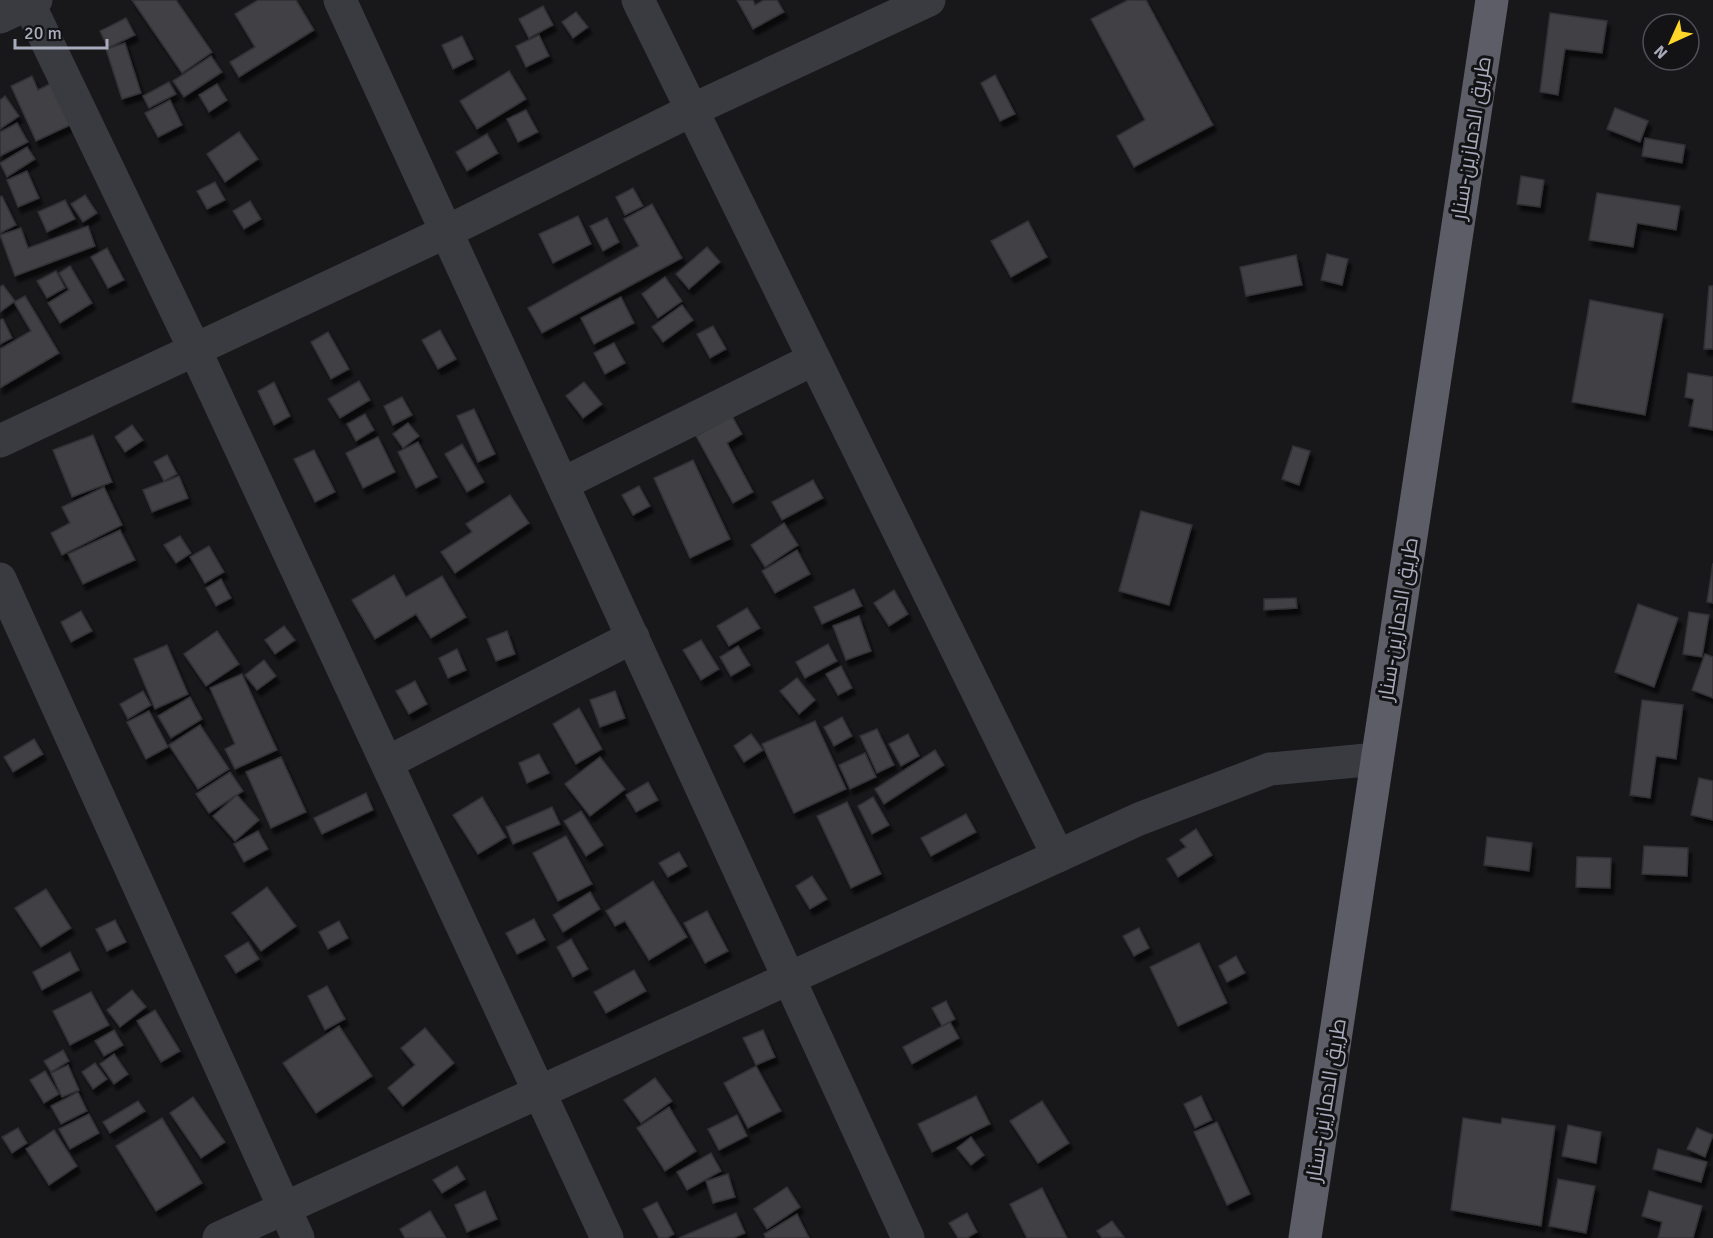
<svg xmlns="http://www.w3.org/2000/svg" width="1713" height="1238" font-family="Signika,Cairo,sans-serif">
	<defs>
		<filter id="shadow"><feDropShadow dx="3.5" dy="6" stdDeviation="1.5" flood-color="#0009"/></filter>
	</defs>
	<rect width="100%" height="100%" fill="#18171a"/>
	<g fill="#3f3f45" stroke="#323136" stroke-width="1.5" filter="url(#shadow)">
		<path d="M132 0H176L212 52 182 73Z"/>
		<path d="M258 0H296L314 30 239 77 230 62 255 47 235 14Z"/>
		<path d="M737 0H753L755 5 764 0H777L784 12 753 29Z"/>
		<path d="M1128 0H1146L1213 125 1134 167 1117 136 1145 120 1091 19Z"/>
		<path d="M543 6 553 25 529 38 519 19Z"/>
		<path d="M576 12 588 27 573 38 562 22Z"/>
		<path d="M1550 13 1607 21 1602 53 1565 49 1558 95 1540 92Z"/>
		<path d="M126 18 135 35 108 48 100 31Z"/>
		<path d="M539 35 549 56 526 67 516 46Z"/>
		<path d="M462 36 473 59 453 69 442 45Z"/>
		<path d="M125 43 141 93 122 99 106 49Z"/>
		<path d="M211 56 222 72 184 97 173 81Z"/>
		<path d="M509 71 526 99 477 129 460 101Z"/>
		<path d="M995 75 1015 114 1000 121 981 83Z"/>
		<path d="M32 76 38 90 58 80 77 122 36 141 11 86Z"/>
		<path d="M169 82 176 94 149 108 143 96Z"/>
		<path d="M217 84 227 100 209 112 199 95Z"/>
		<path d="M5 96 19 116 0 129V100Z"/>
		<path d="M170 100 182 125 158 137 145 113Z"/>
		<path d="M1615 108 1648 121 1640 142 1607 129Z"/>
		<path d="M526 110 538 132 518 142 507 119Z"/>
		<path d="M17 123 28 142 0 156V132Z"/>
		<path d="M239 132 258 159 225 182 207 154Z"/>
		<path d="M487 134 498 153 467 171 456 152Z"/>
		<path d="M1645 138 1685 145 1682 163 1642 156Z"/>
		<path d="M27 147 35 159 7 177 0 163Z"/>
		<path d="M27 171 39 198 18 207 7 180Z"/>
		<path d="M1521 176 1544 180 1540 207 1517 204Z"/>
		<path d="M215 182 225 200 207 209 197 191Z"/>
		<path d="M633 188 643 206 625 215 616 197Z"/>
		<path d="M1597 193 1680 206 1676 230 1637 223 1633 247 1589 240Z"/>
		<path d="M85 195 97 213 83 222 71 204Z"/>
		<path d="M2 196 16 225 0 233V197Z"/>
		<path d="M65 200 75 219 47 232 38 212Z"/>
		<path d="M250 201 261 219 244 229 233 211Z"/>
		<path d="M652 204 682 258 542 333 528 308 639 246 624 219Z"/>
		<path d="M578 216 591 244 553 263 539 234Z"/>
		<path d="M607 218 619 242 603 251 590 226Z"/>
		<path d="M1028 221 1047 257 1011 277 991 241Z"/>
		<path d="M88 226 95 246 15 276 0 235 21 228 28 248Z"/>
		<path d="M707 247 720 262 689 289 676 274Z"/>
		<path d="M107 248 124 280 108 288 91 257Z"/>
		<path d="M1327 254 1348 259 1342 285 1321 280Z"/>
		<path d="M1296 255 1302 285 1246 296 1240 267Z"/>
		<path d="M70 266 92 303 60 323 48 303 69 290 59 273Z"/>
		<path d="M56 271 65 288 47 298 37 281Z"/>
		<path d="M665 277 682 301 658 318 642 294Z"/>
		<path d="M3 285 15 301 0 312V287Z"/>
		<path d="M1709 286H1713V349H1704Z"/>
		<path d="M25 296 59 353 0 388V349L31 331 14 302Z"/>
		<path d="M621 297 634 323 594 344 581 318Z"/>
		<path d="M1590 300 1663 314 1645 415 1572 402Z"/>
		<path d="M682 305 693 320 663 342 652 327Z"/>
		<path d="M3 319 12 338 0 344V320Z"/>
		<path d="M713 326 726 349 710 358 697 334Z"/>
		<path d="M440 330 456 359 438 369 422 340Z"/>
		<path d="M328 332 349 369 331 379 311 342Z"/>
		<path d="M614 343 625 363 605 374 594 353Z"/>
		<path d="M1688 373 1713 377V430L1689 426 1694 399 1685 397Z"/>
		<path d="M359 381 370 400 340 418 328 399Z"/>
		<path d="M274 382 290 416 274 425 258 391Z"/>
		<path d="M584 382 602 404 583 418 566 396Z"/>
		<path d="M402 397 412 415 393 425 384 406Z"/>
		<path d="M474 409 495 454 478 462 457 416Z"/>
		<path d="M365 414 374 430 356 441 347 424Z"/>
		<path d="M732 416 742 434 727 443 753 492 733 503 696 436Z"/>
		<path d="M408 423 419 436 403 448 393 434Z"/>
		<path d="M132 425 143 440 125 452 115 437Z"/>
		<path d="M93 435 112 482 72 497 53 450Z"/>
		<path d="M378 437 395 472 363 488 346 453Z"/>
		<path d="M418 442 437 477 416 488 398 452Z"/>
		<path d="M462 444 484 482 467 492 445 454Z"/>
		<path d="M1293 446 1310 451 1299 485 1282 479Z"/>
		<path d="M314 450 335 492 315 502 294 459Z"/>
		<path d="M167 455 177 474 164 481 154 462Z"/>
		<path d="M693 460 730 539 690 558 654 478Z"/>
		<path d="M179 476 188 498 152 512 143 490Z"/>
		<path d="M813 480 823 498 782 520 772 502Z"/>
		<path d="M639 486 650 506 633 515 622 495Z"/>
		<path d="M104 487 122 525 62 555 51 533 70 523 62 507Z"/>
		<path d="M510 495 529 523 455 573 441 552 472 532 466 524Z"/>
		<path d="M1141 511 1192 525 1169 605 1119 591Z"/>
		<path d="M784 523 798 545 765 567 751 545Z"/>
		<path d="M120 530 135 560 83 584 68 554Z"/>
		<path d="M180 536 191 553 176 563 164 545Z"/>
		<path d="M209 546 224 572 205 583 190 557Z"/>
		<path d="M797 550 810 574 775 593 762 571Z"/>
		<path d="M1713 563V603L1707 602Z"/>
		<path d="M394 575 406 597 442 576 466 617 431 638 416 614 375 639 352 600Z"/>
		<path d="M221 579 231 598 216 606 206 588Z"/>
		<path d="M854 589 862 606 822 624 814 607Z"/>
		<path d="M894 590 908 614 889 626 874 603Z"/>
		<path d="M1296 598 1297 608 1264 610V599Z"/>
		<path d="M1638 604 1678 618 1654 687 1615 672Z"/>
		<path d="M747 608 760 628 729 646 717 626Z"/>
		<path d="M81 611 92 631 71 642 61 622Z"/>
		<path d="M1689 612 1709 615 1702 657 1683 654Z"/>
		<path d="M859 616 871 651 846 660 833 626Z"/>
		<path d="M284 626 295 640 275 654 265 640Z"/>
		<path d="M217 631 239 664 206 686 184 654Z"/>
		<path d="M507 631 515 654 496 661 487 639Z"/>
		<path d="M701 640 719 669 701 680 683 650Z"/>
		<path d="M828 644 837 661 805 678 796 662Z"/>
		<path d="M167 645 188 694 155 709 134 659Z"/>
		<path d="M738 646 750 665 731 676 720 657Z"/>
		<path d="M457 649 466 670 448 678 439 658Z"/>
		<path d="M1705 654 1713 657V698L1692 690Z"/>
		<path d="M264 660 276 676 257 690 245 675Z"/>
		<path d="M841 666 852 688 838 695 826 674Z"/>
		<path d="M242 674 277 750 235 769 225 749 235 744 210 688Z"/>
		<path d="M797 678 815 700 799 714 780 691Z"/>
		<path d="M415 681 427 704 409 714 396 691Z"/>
		<path d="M143 691 151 705 128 719 120 704Z"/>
		<path d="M615 691 625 718 600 727 590 700Z"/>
		<path d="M190 697 202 719 171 738 158 716Z"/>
		<path d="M1642 700 1683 705 1676 759 1656 756 1650 798 1630 795Z"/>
		<path d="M579 708 602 749 576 764 553 724Z"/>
		<path d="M149 711 168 747 146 759 127 722Z"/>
		<path d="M842 717 852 736 834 746 824 727Z"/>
		<path d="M815 721 846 789 794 813 762 744Z"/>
		<path d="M200 725 229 769 198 789 169 745Z"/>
		<path d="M877 729 894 765 877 773 860 736Z"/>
		<path d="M751 734 763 750 744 762 734 746Z"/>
		<path d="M908 734 919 756 901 766 889 744Z"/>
		<path d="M34 739 43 754 13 772 4 757Z"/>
		<path d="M935 750 944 765 884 804 875 789Z"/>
		<path d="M865 753 876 777 850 789 839 765Z"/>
		<path d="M539 754 549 773 527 783 519 763Z"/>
		<path d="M281 757 306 812 271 828 246 772Z"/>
		<path d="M600 757 625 789 590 816 565 784Z"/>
		<path d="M230 772 243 791 209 813 196 794Z"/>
		<path d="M1699 778 1713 781V820L1691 815Z"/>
		<path d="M648 782 658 800 636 812 626 795Z"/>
		<path d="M366 793 373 810 322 834 314 818Z"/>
		<path d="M237 795 259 820 235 841 213 816Z"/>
		<path d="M482 797 506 837 478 854 453 815Z"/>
		<path d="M873 797 889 825 872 834 858 806Z"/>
		<path d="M847 802 881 874 851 888 817 816Z"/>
		<path d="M552 807 560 824 513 844 506 827Z"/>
		<path d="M581 811 603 845 586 856 564 821Z"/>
		<path d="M966 814 976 832 931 856 921 838Z"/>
		<path d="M1196 829 1212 855 1178 877 1167 859 1186 847 1180 840Z"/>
		<path d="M258 831 268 849 244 862 234 844Z"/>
		<path d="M566 836 592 884 558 901 533 853Z"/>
		<path d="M1487 837 1532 843 1529 871 1484 865Z"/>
		<path d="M1644 846 1688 848 1687 876 1642 874Z"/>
		<path d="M679 852 687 866 668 877 659 863Z"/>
		<path d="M1577 857 1611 858 1610 888 1576 887Z"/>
		<path d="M812 876 827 899 810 909 796 886Z"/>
		<path d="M653 881 687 937 649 960 625 921 615 926 606 911Z"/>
		<path d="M267 887 296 926 261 951 232 913Z"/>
		<path d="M46 889 71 928 41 947 15 908Z"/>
		<path d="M590 892 600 909 563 932 553 915Z"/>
		<path d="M707 911 728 951 705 963 684 923Z"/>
		<path d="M534 919 545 940 517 954 506 933Z"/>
		<path d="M115 920 126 942 107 951 96 929Z"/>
		<path d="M339 921 348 938 328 949 319 932Z"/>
		<path d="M1139 928 1149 948 1134 956 1123 936Z"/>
		<path d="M571 939 588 969 573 977 557 947Z"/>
		<path d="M248 942 259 959 236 973 225 956Z"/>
		<path d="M1199 943 1227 1003 1178 1026 1150 967Z"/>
		<path d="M70 952 79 970 42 990 33 972Z"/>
		<path d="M1236 956 1245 973 1227 982 1219 966Z"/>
		<path d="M634 970 646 991 606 1013 594 992Z"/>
		<path d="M327 986 345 1019 325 1030 308 996Z"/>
		<path d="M132 990 146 1007 120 1027 107 1010Z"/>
		<path d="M91 992 109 1025 70 1045 53 1011Z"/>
		<path d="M946 1001 955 1019 942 1026 932 1008Z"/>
		<path d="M155 1010 180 1051 161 1062 137 1021Z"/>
		<path d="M950 1022 959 1038 912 1064 903 1047Z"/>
		<path d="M339 1026 372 1076 316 1113 283 1063Z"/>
		<path d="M425 1028 454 1063 403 1106 388 1088 415 1065 401 1048Z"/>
		<path d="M114 1030 123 1045 104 1056 95 1041Z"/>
		<path d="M763 1030 775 1057 756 1065 743 1038Z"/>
		<path d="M63 1050 69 1061 51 1072 44 1061Z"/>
		<path d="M114 1054 128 1074 114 1084 100 1064Z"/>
		<path d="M95 1063 107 1079 93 1089 82 1072Z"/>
		<path d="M68 1065 79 1090 62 1097 51 1073Z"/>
		<path d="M756 1066 781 1111 748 1128 724 1083Z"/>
		<path d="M45 1071 59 1094 44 1103 30 1080Z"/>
		<path d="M655 1078 672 1101 641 1123 624 1100Z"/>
		<path d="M78 1092 87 1111 61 1124 51 1106Z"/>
		<path d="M976 1096 990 1124 932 1152 918 1124Z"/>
		<path d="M1201 1096 1212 1120 1195 1128 1184 1104Z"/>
		<path d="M193 1097 225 1142 201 1158 170 1113Z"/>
		<path d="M138 1101 145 1111 110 1133 103 1122Z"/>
		<path d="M1042 1101 1069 1143 1038 1163 1010 1121Z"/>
		<path d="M669 1107 696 1151 665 1171 637 1128Z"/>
		<path d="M89 1114 99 1133 70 1149 59 1129Z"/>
		<path d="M737 1115 747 1136 719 1150 708 1129Z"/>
		<path d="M162 1118 202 1183 156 1211 116 1146Z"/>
		<path d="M1463 1118 1501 1124 1502 1118 1555 1126 1541 1226 1451 1210Z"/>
		<path d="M1217 1122 1250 1194 1227 1205 1194 1132Z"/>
		<path d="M1568 1125 1601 1132 1596 1163 1562 1156Z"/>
		<path d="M18 1128 27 1143 12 1153 2 1137Z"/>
		<path d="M1697 1128 1713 1135 1705 1157 1687 1149Z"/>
		<path d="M54 1130 77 1166 49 1185 26 1149Z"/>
		<path d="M971 1137 984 1155 971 1165 957 1148Z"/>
		<path d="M1658 1149 1707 1162 1701 1182 1653 1169Z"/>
		<path d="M711 1153 721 1171 687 1190 677 1172Z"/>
		<path d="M457 1166 465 1179 442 1193 433 1180Z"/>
		<path d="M728 1174 735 1197 713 1203 706 1181Z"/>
		<path d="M1558 1179 1595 1186 1586 1233 1549 1226Z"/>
		<path d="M787 1187 800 1207 767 1229 754 1209Z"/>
		<path d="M1042 1188 1067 1238H1027L1010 1204Z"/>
		<path d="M485 1191 497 1219 467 1232 455 1205Z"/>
		<path d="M1649 1191 1702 1206 1693 1238H1658L1662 1222 1642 1216Z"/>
		<path d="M657 1202 674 1234 667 1238H659L643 1209Z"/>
		<path d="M430 1211 446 1238H405L400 1229Z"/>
		<path d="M736 1213 745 1233 733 1238H679Z"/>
		<path d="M967 1213 977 1232 967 1238H958L949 1223Z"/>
		<path d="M797 1214 809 1238H766L764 1234Z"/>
		<path d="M1112 1221 1124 1237 1102 1238 1097 1231Z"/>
	</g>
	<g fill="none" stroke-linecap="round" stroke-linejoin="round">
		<g stroke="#3a3a41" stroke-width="33">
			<path d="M27 0 194 348 607 1238"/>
			<path d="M340 0 908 1238"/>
			<path d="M638 0 1058 856"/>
			<path d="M0 17 36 0"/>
			<path d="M0 441 446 232 692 110 929 0"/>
			<path d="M562 484 814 359"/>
			<path d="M0 579 298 1238"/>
			<path d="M388 762 633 637"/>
			<path d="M219 1238 1139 819 1270 769 1377 759"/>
		</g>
		<path stroke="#5c5d67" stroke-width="33" d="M1305 1238 1492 0"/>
	</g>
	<g text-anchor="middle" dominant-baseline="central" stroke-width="6" stroke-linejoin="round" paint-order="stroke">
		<g font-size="21" fill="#a8abbb" stroke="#131215">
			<text transform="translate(1471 138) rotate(-81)">طريق الدمازين-سنار</text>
			<text transform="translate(1398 619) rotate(-81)">طريق الدمازين-سنار</text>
			<text transform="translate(1326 1100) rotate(-81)">طريق الدمازين-سنار</text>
		</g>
	</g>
	<g transform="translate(1671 42) rotate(225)"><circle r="28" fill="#131215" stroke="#4f4f57" stroke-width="1.5"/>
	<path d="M0-4.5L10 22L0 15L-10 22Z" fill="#ffd62a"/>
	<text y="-9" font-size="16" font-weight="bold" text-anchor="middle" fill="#a8abbb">N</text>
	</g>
	<path d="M15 39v9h92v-9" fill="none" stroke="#a8abbb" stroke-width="3"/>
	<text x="24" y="39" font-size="18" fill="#a8abbb" stroke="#131215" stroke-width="4.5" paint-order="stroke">20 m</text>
</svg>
